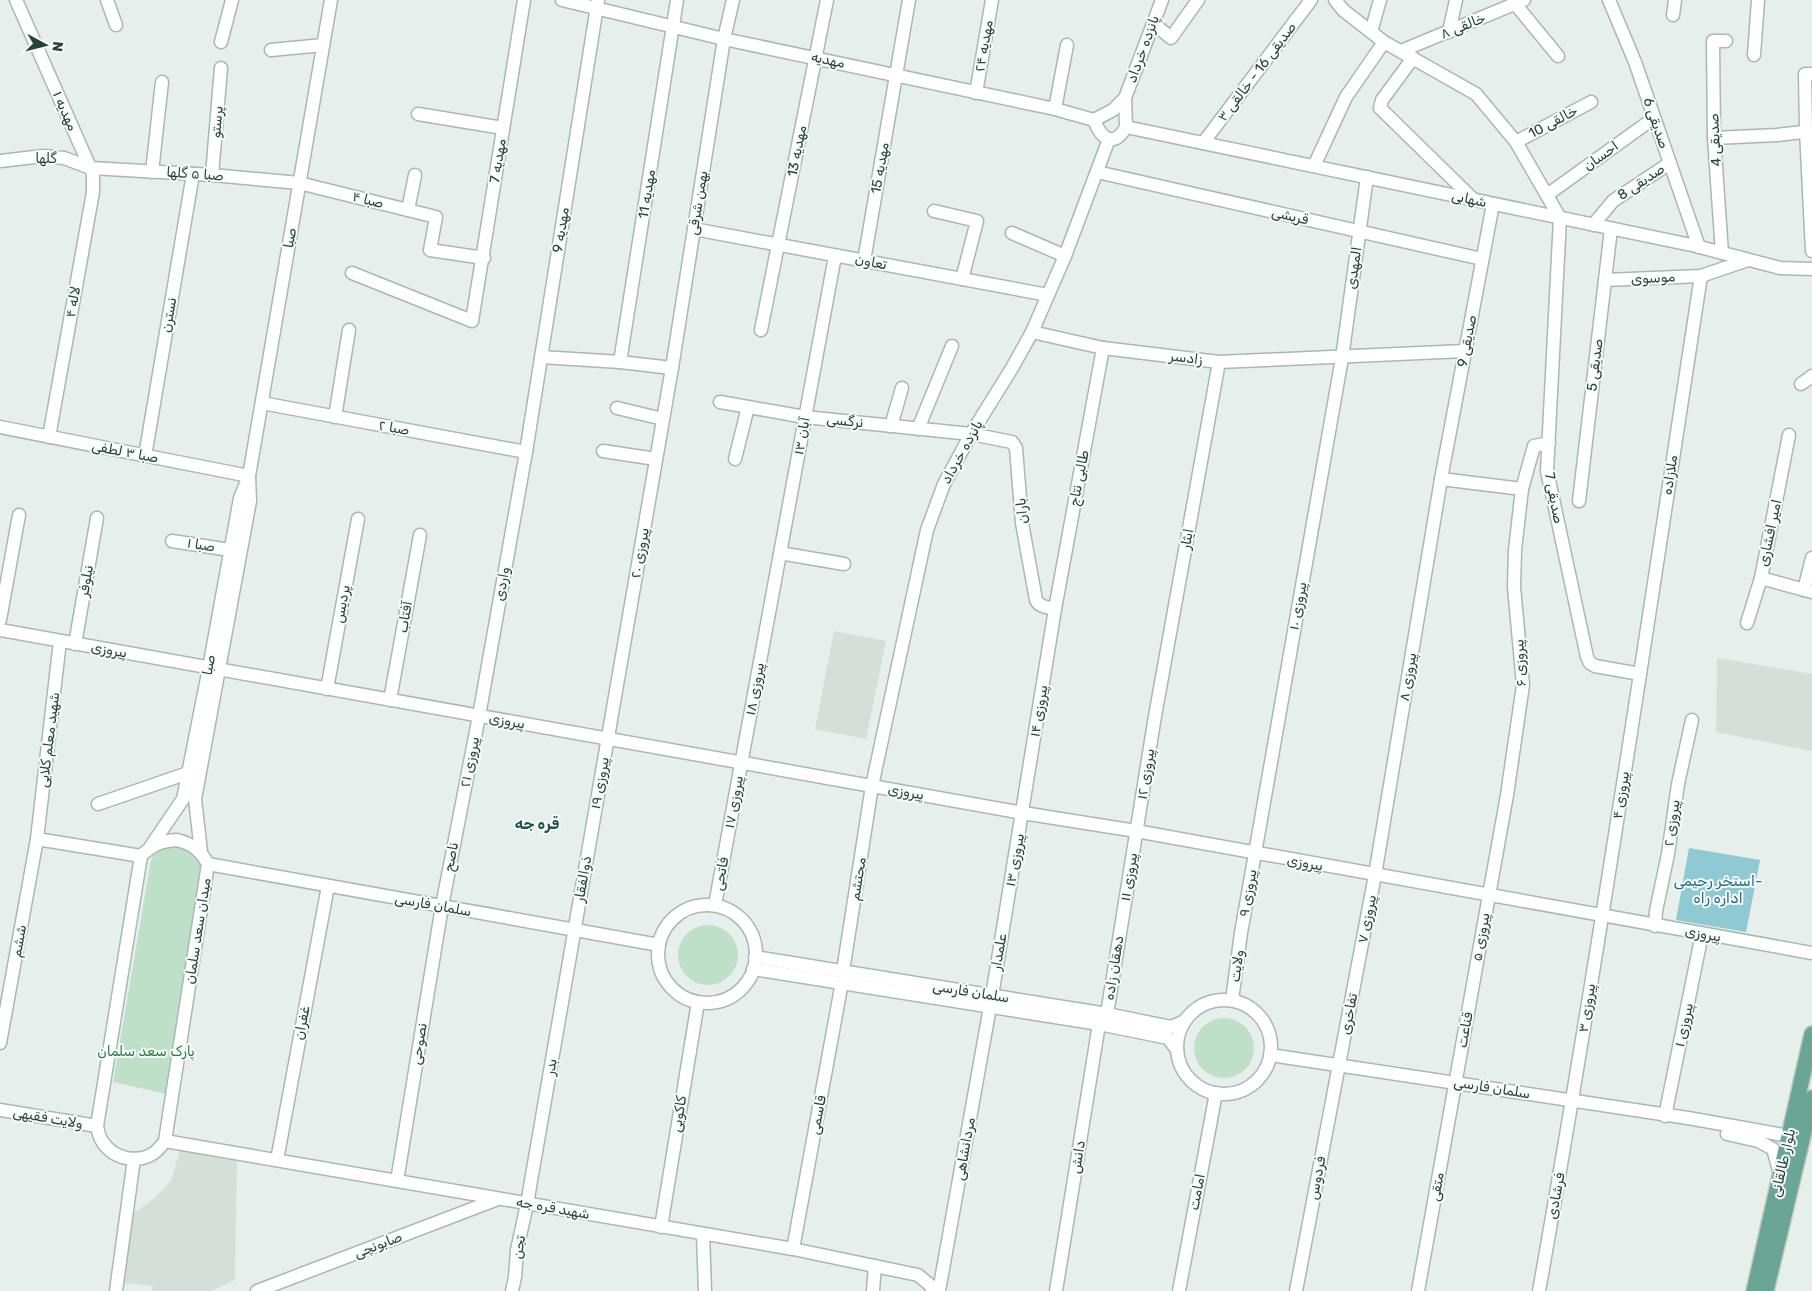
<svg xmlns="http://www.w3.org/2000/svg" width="1812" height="1291" font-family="Rubik,Cairo,sans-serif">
	<rect width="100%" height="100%" fill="#e6efeb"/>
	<g fill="#d4dfda">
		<path d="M834 631 886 641 866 739 815 729Z"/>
		<path d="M1717 658 1812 674V751L1716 732Z"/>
		<path d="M180 1151 237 1161 235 1280 211 1291H152L153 1286 123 1283 132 1214 155 1198 171 1181Z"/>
	</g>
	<g fill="#bfe0c8">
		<path d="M164 845C184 845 192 849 202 866L167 1094 113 1082 151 860 155 852Z"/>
		<circle cx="708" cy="955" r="30"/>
		<circle cx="1224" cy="1048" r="30"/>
	</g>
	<path fill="#8ec9d4" d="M1689 848 1760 860 1746 932 1676 920Z"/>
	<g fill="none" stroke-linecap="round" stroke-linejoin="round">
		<defs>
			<g id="minor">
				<path d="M16 0 93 174V192L49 437"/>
				<path d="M107 0 116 25"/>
				<path d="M562 0 724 39 1055 109 1094 120"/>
				<path d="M1335 0 1343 10 1384 42 1476 94 1516 142 1560 218 1547 471 1587 657 1590 663 1595 666 1640 674"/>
				<path d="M1609 0 1635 62 1699 247"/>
				<path d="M1516 5 1558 56"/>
				<path d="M1673 15 1675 0"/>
				<path d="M1153 23 1171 38 1198 0"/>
				<path d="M1371 32 1380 0"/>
				<path d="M1449 32 1456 0"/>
				<path d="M221 42 232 0"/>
				<path d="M271 50 323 45"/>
				<path d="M1401 51 1524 0"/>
				<path d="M1754 55 1758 0"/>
				<path d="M1413 58 1382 100 1380 108 1474 200"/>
				<path d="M1812 74H1805L1806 131 1812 251"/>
				<path d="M976 93 992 0"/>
				<path d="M1055 109 1067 45"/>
				<path d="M418 114 503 128"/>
				<path d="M1094 120C1101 138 1113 149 1126 127L1125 98 1162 0"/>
				<path d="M1094 120 1113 110 1125 98"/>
				<path d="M1126 127 1696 246 1780 268 1812 269"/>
				<path d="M1714 138 1777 135 1812 131"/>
				<path d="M1516 142 1591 102"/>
				<path d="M1203 143 1311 0"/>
				<path d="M0 161 43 156 64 158 91 168 212 175 299 183 436 217 430 250 484 258"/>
				<path d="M1314 166 1346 97 1384 42"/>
				<path d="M152 172 162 82"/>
				<path d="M1097 172 1482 259"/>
				<path d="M212 175 221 68"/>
				<path d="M1547 195 1654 118"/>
				<path d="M408 210 415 175"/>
				<path d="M934 211 977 221 962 279"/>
				<path d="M1593 225 1613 201 1670 163"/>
				<path d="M694 229 1048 295"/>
				<path d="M1012 233 1065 256"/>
				<path d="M1722 253 1714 138 1713 41H1726"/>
				<path d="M864 261 909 0"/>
				<path d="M352 273 472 321 524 0"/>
				<path d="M1605 280 1701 276 1748 260"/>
				<path d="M761 330 827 0"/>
				<path d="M1032 332 1103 348 1219 362 1465 351"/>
				<path d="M541 357 620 362 672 368"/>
				<path d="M620 362 677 0"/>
				<path d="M1801 384 1812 376"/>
				<path d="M720 402 805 417 971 434 1012 442 1016 448 1022 523 1036 600C1039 607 1047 607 1055 609"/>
				<path d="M262 403 526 452"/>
				<path d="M617 408 663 419"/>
				<path d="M335 417 349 330"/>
				<path d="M891 426 902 388"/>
				<path d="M0 427 249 476"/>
				<path d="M918 429 952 346"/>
				<path d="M1789 435 1761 578 1812 592"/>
				<path d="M603 451 656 459"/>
				<path d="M145 456 193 174"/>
				<path d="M735 459 748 407"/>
				<path d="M1441 479 1522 489"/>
				<path d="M1579 501 1611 229"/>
				<path d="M172 541 230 550"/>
				<path d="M780 553 844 564"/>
				<path d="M1804 590 1812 558"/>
				<path d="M0 620 19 515"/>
				<path d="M1747 623 1761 578"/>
				<path d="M0 630 1023 813 1136 831 1812 953"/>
				<path d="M75 644 97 518"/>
				<path d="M327 689 358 519"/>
				<path d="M390 700 420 535"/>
				<path d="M98 804 188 773"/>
				<path d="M37 839 141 856"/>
				<path d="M177 840C193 844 200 850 208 864L165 1141C162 1145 158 1150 154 1153 137 1164 113 1159 102 1141 99 1137 98 1131 97 1126L141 856C152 845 161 841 177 840Z"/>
				<path d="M151 846 183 799 209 668 240 498 247 481"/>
				<path d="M201 852 195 799 250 501 249 476 331 0"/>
				<path d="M208 864 659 945"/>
				<path d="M715 905 835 256"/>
				<circle cx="707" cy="954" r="49"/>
				<path d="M1655 926 1656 911 1668 854 1678 784 1692 720"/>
				<path d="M755 957 1107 1014 1171 1027 1185 1021"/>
				<path d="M753 969 1099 1024 1168 1038 1177 1050"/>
				<path d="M843 971 872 786 927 530 944 484 971 434 1012 368 1032 332 1065 256 1109 139"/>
				<path d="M992 996 1055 609 1103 348"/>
				<path d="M1232 1000 1241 933 1342 358 1367 177"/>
				<circle cx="1224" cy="1047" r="47"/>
				<path d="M1107 1014 1155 716 1219 362"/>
				<path d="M0 1043 37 839 60 641"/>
				<path d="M1270 1055 1688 1118 1789 1136"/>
				<path d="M0 1110 97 1126"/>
				<path d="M1665 1116 1702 934"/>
				<path d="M1727 1134 1758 1141 1773 1149 1780 1174"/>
				<path d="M165 1141 793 1249 918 1275 930 1285 933 1291"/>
				<path d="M277 1160 328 886"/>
				<path d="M397 1181 442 906 479 716 526 452 598 0"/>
				<path d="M661 1227 698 1002"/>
				<path d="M703 1234 705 1291"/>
				<path d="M793 1249 842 982"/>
				<path d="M116 1291 134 1159"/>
				<path d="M257 1291 498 1199"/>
				<path d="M512 1291 515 1277 517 1250 527 1204 672 368 724 39 733 0"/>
				<path d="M873 1291 875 1266"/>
				<path d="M939 1291 990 1007"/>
				<path d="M1056 1291 1099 1024"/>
				<path d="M1179 1291 1216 1093"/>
				<path d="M1296 1291 1375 875 1441 479 1493 204"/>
				<path d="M1418 1291 1507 795 1523 685 1514 587 1515 550 1522 489 1534 446 1549 443"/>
				<path d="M1539 1291C1599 954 1649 614 1701 276"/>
			</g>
			<g id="major">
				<path d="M1754 1291 1812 1034"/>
				<path d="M1766 1291 1812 1098"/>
			</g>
		</defs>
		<use href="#minor" stroke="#a8b8b2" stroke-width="15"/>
		<use href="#major" stroke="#c2cac8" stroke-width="18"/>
		<use href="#minor" stroke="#fff" stroke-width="12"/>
		<use href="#major" stroke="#6aa596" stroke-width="15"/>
	</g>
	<g text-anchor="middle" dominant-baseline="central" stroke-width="4" stroke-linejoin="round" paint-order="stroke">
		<g font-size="14" fill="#24423a" stroke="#f7fbf9">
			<text transform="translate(1463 26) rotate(-22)">خالقی ۸</text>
			<text transform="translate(984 46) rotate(-80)">مهدیه ۲۴</text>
			<text transform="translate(1143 49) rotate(-70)">پانزده خرداد</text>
			<text transform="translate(828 60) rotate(12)">مهدیه</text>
			<text transform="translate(1257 72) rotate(-53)">صدیقی 16 - خالقی ۳</text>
			<text transform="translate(65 111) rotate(66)">مهدیه ۱</text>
			<text transform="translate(217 122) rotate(-85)">پرستو</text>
			<text transform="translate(1553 122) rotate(-28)">خالقی 10</text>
			<text transform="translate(1656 123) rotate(71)">صدیقی 6</text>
			<text transform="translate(1715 140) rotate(-93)">صدیقی 4</text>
			<text transform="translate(797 151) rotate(-79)">مهدیه 13</text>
			<text transform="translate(1601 156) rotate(-36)">احسان</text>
			<text x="46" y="158">گلها</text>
			<text transform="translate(498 161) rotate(-81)">مهدیه 7</text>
			<text transform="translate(880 168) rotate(-80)">مهدیه 15</text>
			<text transform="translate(195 174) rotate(4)">صبا ۵ گلها</text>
			<text transform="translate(1641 182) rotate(-34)">صدیقی 8</text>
			<text transform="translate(647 194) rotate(-81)">مهدیه 11</text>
			<text transform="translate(1469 199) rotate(12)">شهابی</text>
			<text transform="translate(368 200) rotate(14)">صبا ۴</text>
			<text transform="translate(698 203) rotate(-81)">بهمن شرقی</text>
			<text transform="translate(1290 216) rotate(13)">قریشی</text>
			<text transform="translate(561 230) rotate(-81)">مهدیه 9</text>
			<text transform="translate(290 238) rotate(-80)">صبا</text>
			<text transform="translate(871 262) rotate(11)">تعاون</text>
			<text transform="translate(1354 268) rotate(-82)">المهدی</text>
			<text transform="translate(1653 278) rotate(-3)">موسوی</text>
			<text transform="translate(73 302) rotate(-80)">لاله ۴</text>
			<text transform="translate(169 315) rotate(-80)">نسترن</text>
			<text transform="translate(1467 341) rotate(-79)">صدیقی 9</text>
			<text transform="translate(1186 358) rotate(7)">زادسر</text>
			<text transform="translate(1595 365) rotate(-83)">صدیقی 5</text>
			<text transform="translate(845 421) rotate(6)">نرگسی</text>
			<text transform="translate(394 428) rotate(10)">صبا ۲</text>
			<text transform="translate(802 436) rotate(-80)">۱۳ آبان</text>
			<text transform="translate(125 452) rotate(11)">صبا ۳ لطفی</text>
			<text transform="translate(962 452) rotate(-61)">پانزده خرداد</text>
			<text transform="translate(1670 475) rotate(-81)">ملازاده</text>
			<text transform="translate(1079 478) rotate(-79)">طالبی نتاج</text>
			<text transform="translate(1554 498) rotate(79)">صدیقی 7</text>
			<text transform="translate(1022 511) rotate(-96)">باران</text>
			<text transform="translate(1770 533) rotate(-78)">امیر افشاری</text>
			<text transform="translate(1187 539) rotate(-80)">ایثار</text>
			<text transform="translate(201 545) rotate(9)">صبا ۱</text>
			<text transform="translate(640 553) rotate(-80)">پیروزی ٢٠</text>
			<text transform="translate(86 581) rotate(-80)">نیلوفر</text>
			<text transform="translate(502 584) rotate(-80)">واردی</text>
			<text transform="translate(342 604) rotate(-80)">پردیس</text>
			<text transform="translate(1298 606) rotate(-80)">پیروزی ١٠</text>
			<text transform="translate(405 617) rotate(-80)">آفتاب</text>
			<text transform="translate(109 650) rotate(10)">پیروزی</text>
			<text transform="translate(1520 663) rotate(-93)">پیروزی ۶</text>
			<text transform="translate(209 665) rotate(-79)">صبا</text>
			<text transform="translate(1408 677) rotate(-81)">پیروزی ٨</text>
			<text transform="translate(755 689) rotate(-80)">پیروزی ١٨</text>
			<text transform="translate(1039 711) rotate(-81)">پیروزی ۱۴</text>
			<text transform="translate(507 721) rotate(10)">پیروزی</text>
			<text transform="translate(49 740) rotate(-83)">شهید معلم کلایی</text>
			<text transform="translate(470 762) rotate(-79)">پیروزی ٢١</text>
			<text transform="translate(1146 774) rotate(-81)">پیروزی ١٢</text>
			<text transform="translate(600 783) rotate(-80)">پیروزی ١٩</text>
			<text transform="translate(906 792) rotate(10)">پیروزی</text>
			<text transform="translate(1621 795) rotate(-81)">پیروزی ۴</text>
			<text transform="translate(734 802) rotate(-80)">پیروزی ١٧</text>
			<text transform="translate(1672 823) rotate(-82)">پیروزی ٢</text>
			<text transform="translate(451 857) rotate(-79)">ناصح</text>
			<text transform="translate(1015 860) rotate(-80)">پیروزی ١٣</text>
			<text transform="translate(1305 863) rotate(10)">پیروزی</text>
			<text transform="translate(721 874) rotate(-80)">فاتحی</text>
			<text transform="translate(1129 877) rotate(-81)">پیروزی ١١</text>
			<text transform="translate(583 879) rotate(-80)">ذوالفقار</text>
			<text transform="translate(858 879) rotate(-81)">محتشم</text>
			<text transform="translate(1248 893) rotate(-80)">پیروزی ٩</text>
			<text transform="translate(433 905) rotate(10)">سلمان فارسی</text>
			<text transform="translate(1367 919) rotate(-79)">پیروزی ٧</text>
			<text transform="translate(198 931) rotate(-81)">میدان سعد سلمان</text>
			<text transform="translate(1703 934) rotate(10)">پیروزی</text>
			<text transform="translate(1481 937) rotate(-80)">پیروزی ۵</text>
			<text transform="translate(19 941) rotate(-80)">ششم</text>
			<text transform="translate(999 952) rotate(-80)">علمدار</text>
			<text transform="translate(1237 966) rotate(-82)">ولایت</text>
			<text transform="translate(1114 968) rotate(-81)">دهقان زاده</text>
			<text transform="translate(971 992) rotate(9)">سلمان فارسی</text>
			<text transform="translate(1587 1008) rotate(-81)">پیروزی ٣</text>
			<text transform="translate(1349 1014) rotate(-79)">تفاخری</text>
			<text transform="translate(302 1023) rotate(-79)">غفران</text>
			<text transform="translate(1684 1025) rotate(-78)">پیروزی ١</text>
			<text transform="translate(1465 1030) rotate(-80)">قناعت</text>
			<text transform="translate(419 1044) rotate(-81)">نصوحی</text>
			<text transform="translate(551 1067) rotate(-80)">بدر</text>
			<text transform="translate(1492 1088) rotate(9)">سلمان فارسی</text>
			<text transform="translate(679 1114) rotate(-81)">کاکویی</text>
			<text transform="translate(818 1115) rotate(-80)">قاسمی</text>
			<text transform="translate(48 1118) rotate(10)">ولایت فقیهی</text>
			<text transform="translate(965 1149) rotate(-80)">مردانشاهی</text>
			<text transform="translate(1078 1157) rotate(-81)">دانش</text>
			<text transform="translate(1783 1163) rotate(-77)">بلوار طالقانی</text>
			<text transform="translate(1317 1178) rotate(-79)">فردوس</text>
			<text transform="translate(1437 1187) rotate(-80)">متقی</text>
			<text transform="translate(1197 1192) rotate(-79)">امامت</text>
			<text transform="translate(1556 1196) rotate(-80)">فرشادی</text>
			<text transform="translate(553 1208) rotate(10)">شهید قره جه</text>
			<text transform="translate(378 1245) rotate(-21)">صابونچی</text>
			<text transform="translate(519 1247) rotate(-81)">تجن</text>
		</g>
		<g font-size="14" fill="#2d7a4b" stroke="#f7fbf9">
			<text x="146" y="1051">پارک سعد سلمان</text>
		</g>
		<g font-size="15" font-weight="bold" fill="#1f5548" stroke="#f7fbf9">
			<text x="537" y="824">قره جه</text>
		</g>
		<g font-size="15" font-style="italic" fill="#1c6f80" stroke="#f7fbf9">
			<text x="1718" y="881">استخر رحیمی-<tspan x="1718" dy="17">اداره راه</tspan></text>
		</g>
	</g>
	<g transform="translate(45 45) rotate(97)" stroke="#f7fbf9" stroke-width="4" paint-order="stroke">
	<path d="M0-4L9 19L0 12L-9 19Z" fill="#24423a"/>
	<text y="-8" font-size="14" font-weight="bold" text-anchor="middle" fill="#24423a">N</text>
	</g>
</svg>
